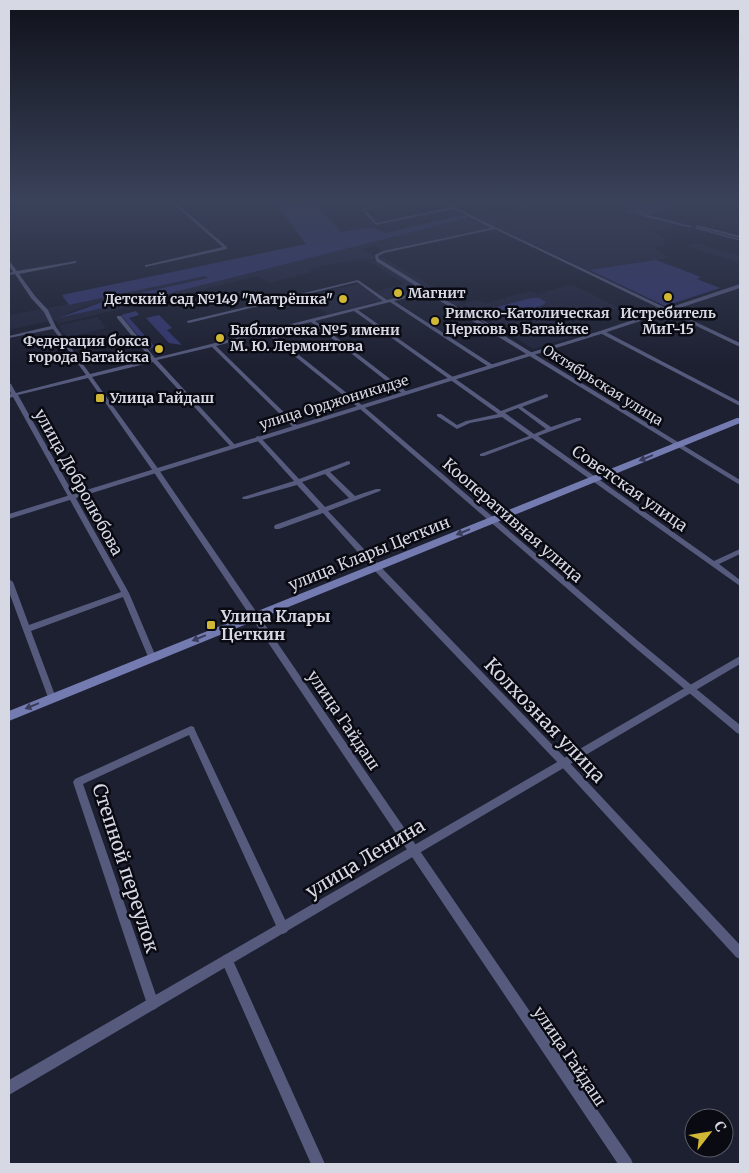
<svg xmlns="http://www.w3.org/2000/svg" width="749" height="1173" font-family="Merriweather,serif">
	<rect width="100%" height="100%" fill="#1d2031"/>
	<g fill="#24273e">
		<path d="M576 202H611L621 204 631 209 624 212 677 225 654 232 667 240 662 241 665 243 663 245 653 247 670 258 589 270 536 246 540 243 532 245 473 216 483 214 508 227 512 226 489 214 525 204 566 205Z"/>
		<path d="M658 202H740V222L731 226 707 221 662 207Z"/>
		<path d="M468 218 489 228 384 251 375 246 362 249 378 258 368 261H377L426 291 387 300 376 291 405 284 366 260 349 261 309 269 312 272 269 283 258 276 58 324 55 320 9 330V315L68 304 69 305 205 276 208 278 108 300 72 311 61 317 175 292Z"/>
		<path d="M695 243 740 256V263L686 246Z"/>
		<path d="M384 258 463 304 478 300 485 303 531 291 538 294 571 284 619 308 583 318 573 313 556 318 582 334 533 349 463 304 456 306 379 259Z"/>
		<path d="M358 284 383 300 327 314 303 297Z"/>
		<path d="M98 317 106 328 66 338 59 325Z"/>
	</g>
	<g fill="#343870">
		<path d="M275 202H313L341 232 373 227 385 233 463 215 468 218 175 292 58 318 108 300 208 278 205 276 69 305 62 295 306 244Z"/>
		<path d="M611 202H658L662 207 667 208 651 215 693 226 688 227 623 212 631 208Z"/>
		<path d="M656 260 701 277 697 279 720 288 665 306 589 270Z"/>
		<path d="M531 298H539L546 302 543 305C529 309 507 320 495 311L497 307Z"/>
		<path d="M136 311 139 315 129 318 155 347 149 349 121 315Z"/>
		<path d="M159 315 172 328 167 330 182 345 169 343 146 318Z"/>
	</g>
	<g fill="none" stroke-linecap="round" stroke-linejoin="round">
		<g stroke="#6a6ca4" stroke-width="1">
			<path d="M629 202 646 216 691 227"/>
			<path d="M696 228 740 240"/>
			<path d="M461 307 488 324"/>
			<path d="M492 327 504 334"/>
		</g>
		<g fill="#565b7d" fill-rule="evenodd">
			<path d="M171 202H175L227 247V249L145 267V265H146L223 247Z"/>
			<path d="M394 202H400L365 210 377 223 451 207 442 202H446L457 206V208L495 227 740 343V346H738L495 229 384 253 378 256 379 259 740 480V485L427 293 394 301 493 365V367H489L390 302 358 310 501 411 546 394 548 395V397L522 407 551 427 577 418H581V420L538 436 714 561 740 549V554L719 564 740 580V586L532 438 484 456H480V454L529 436 502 417 470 423 457 429 437 416V414H441L457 425 466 421 498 414 354 311 315 321 407 392V394H403L311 322 270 332 363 406 638 641 740 725V734L737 733 632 645 359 408 266 333 216 346 298 426V428H294L212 347 157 360 235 445V447H231L153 362 92 377 159 470 631 1159 633 1164H618L153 471 88 378 18 395 129 593 156 657 155 659H149L123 597 31 631 56 698 55 700 52 701 49 700 9 592V579L13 582 29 625 121 592 13 397 9 398V394H11L9 389V383L11 384 16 393 86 375 53 329 9 338V336L51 326 44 312 31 298 15 274 9 275V273L13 272 9 266V262H10L17 271 76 261V263H75L19 274 35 296 48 310 56 327 90 374 151 359 117 318V316H121L155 358 383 301 357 282 189 323 187 322V321L358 280 387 300 424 291 376 261 375 255 383 251 491 228 454 209 376 225 361 209ZM518 408 546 429 534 434 505 413Z"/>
			<path d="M509 202 520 203 572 202 570 203 520 205Z"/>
			<path d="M697 225 740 236V238L696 227Z"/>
			<path d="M600 331H604L740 402V406L600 333Z"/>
			<path d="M258 436 260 437 299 479 348 461 350 462V464L330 472 355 496 376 489H380L381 490 380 491 328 511 379 565 566 759 740 945V959L736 957 560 765 373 569 323 513 279 529H275L274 527 275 525 319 509 297 485 247 499H243L242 498 243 497 294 481 256 439V437ZM325 474 349 498 325 507 302 482Z"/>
			<path d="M191 726 194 727 195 730 289 928 287 932 283 934 279 932 189 735 83 784 159 1004 157 1008 153 1010 149 1008 147 1004 73 782 75 779Z"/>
			<path d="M227 954 231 956 325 1164H311L221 960 223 956Z"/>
		</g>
		<g fill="#565b7d" fill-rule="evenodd">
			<path d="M740 284V288L604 333 9 519V514L600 331Z"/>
			<path d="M740 656V664L9 1095V1080Z"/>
		</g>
		<path fill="#747bb1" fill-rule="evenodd" d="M737 418H740V423L9 721V711Z"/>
	</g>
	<defs><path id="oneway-solid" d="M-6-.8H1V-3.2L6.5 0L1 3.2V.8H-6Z" transform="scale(1.25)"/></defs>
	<g fill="#393d5a">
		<use href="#oneway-solid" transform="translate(646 458) rotate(158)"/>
		<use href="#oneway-solid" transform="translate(463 532) rotate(158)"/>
		<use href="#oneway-solid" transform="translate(199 638) rotate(158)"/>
		<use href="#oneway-solid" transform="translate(32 706) rotate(158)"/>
	</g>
	<linearGradient id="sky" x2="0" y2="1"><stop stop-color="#10121b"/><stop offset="0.55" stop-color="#3a425a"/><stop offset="1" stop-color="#3a425a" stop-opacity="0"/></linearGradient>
	<rect width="749" height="366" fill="url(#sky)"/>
	<g fill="#d0b736" stroke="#090a12" stroke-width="2">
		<circle cx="398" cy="293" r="5"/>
		<circle cx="668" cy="297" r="5"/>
		<circle cx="343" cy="299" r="5"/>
		<circle cx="435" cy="321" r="5"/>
		<circle cx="220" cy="338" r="5"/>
		<circle cx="159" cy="349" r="5"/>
		<rect x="95" y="393" width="10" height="10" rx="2.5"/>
		<rect x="206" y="620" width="10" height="10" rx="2.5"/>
	</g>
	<g text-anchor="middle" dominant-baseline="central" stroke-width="5" stroke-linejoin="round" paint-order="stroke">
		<g font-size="14" font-weight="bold" fill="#d6d8e4" stroke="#090a12" text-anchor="start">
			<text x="408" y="293">Магнит</text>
			<text x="333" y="299" text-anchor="end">Детский сад №149 "Матрёшка"</text>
			<text x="445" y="313">Римско-Католическая<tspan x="445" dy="16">Церковь в Батайске</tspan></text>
			<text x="668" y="313" text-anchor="middle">Истребитель<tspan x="668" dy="16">МиГ-15</tspan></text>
			<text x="230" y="330">Библиотека №5 имени<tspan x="230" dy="16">М. Ю. Лермонтова</tspan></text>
			<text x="149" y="341" text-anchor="end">Федерация бокса<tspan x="149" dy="16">города Батайска</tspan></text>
			<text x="110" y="398">Улица Гайдаш</text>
		</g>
		<g font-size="14" fill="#d6d8e4" stroke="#090a12">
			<text transform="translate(603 385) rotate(32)">Октябрьская улица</text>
			<text transform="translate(334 402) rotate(-17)">улица Орджоникидзе</text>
		</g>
		<g font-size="16" fill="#d6d8e4" stroke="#090a12">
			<text transform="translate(79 482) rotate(61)">улица Добролюбова</text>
			<text transform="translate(630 488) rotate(35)">Советская улица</text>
			<text transform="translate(513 520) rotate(41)">Кооперативная улица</text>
			<text transform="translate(369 553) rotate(-22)">улица Клары Цеткин</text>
			<text transform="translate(344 720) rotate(56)">улица Гайдаш</text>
			<text transform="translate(570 1056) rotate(56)">улица Гайдаш</text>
		</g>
		<g font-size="16" font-weight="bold" fill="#d6d8e4" stroke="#090a12" text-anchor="start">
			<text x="221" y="616">Улица Клары<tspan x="221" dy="18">Цеткин</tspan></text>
		</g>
		<g font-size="19" fill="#d6d8e4" stroke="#090a12">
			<text transform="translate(545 720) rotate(46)">Колхозная улица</text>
			<text transform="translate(365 858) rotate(-31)">улица Ленина</text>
			<text transform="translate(126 868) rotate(72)">Степной переулок</text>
		</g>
	</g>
	<rect width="749" height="1173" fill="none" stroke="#d6d8e4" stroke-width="20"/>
	<g transform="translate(709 1133) rotate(59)"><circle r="24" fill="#090a12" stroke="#5b5c66"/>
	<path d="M0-4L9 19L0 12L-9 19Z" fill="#d0b736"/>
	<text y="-8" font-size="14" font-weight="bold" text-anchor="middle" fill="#d6d8e4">С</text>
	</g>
</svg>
